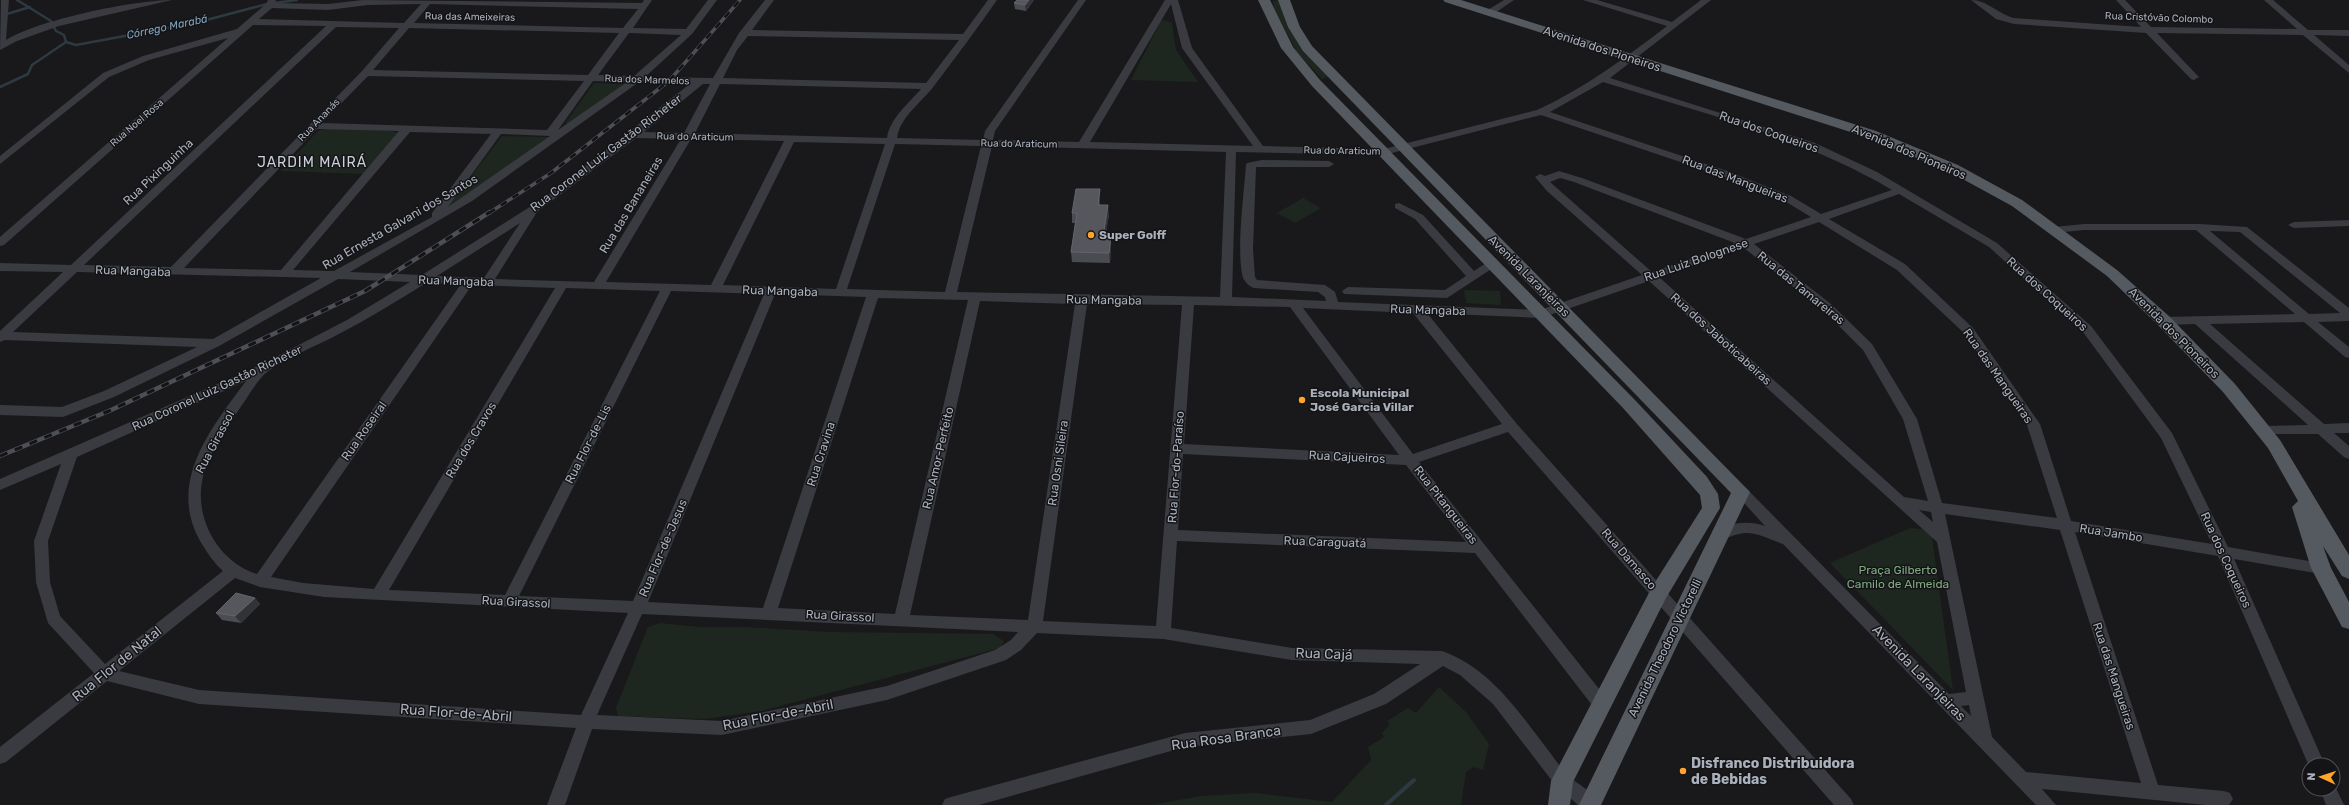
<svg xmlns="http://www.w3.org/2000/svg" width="2349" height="805" font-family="Rubik,sans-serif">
	<rect width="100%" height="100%" fill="#19191b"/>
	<g fill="#1e271f">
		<path d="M1279 0 1329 77 1322 79 1297 52 1274 9 1273 1Z"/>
		<path d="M1165 20 1172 23 1176 50 1198 82 1131 80 1161 21Z"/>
		<path d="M594 83 624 84 571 123 567 124 566 122Z"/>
		<path d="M329 128 392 131 398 133 365 174 281 171 318 131Z"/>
		<path d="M502 136 550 137 446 209Z"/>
		<path d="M1303 198 1321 208 1295 223 1277 213Z"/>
		<path d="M1464 290 1500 291 1501 305 1466 303Z"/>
		<path d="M1910 528 1931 530 1953 690 1830 563Z"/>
		<path d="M660 623 699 627H744L828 632 993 634 1004 641 1000 648 761 711 705 719 618 716 616 708 648 627Z"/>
		<path d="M1439 687 1466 712 1489 744 1483 770 1474 767 1466 772 1461 805H1151L1201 796 1256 793 1332 802 1371 760 1368 747 1384 737 1382 733 1390 724 1387 721 1408 708 1416 713Z"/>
	</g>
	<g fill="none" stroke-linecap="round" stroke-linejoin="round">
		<g stroke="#2d3a41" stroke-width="2.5">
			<path d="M274 3 297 0"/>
			<path d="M7 14 30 7"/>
			<path d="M66 42 76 45 195 23 267 4"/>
			<path d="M0 87 28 74 32 65 66 42 64 35 56 31 51 21 17 0"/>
		</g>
		<path stroke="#2d3a41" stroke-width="4" d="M1386 805 1414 780"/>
		<g fill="#393b41" fill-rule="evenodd">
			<path d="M1 0H9L6 40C38 20 134 0 172 0L59 26 17 41 0 50Z"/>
			<path d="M268 0H276L275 3 328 4 363 0 642 3 644 0H652L633 28 686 29 708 0H717L692 34 645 77 713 78 739 33 765 0H774L752 30 963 34 988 0H997C977 29 955 58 934 86 921 103 900 117 897 138L983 140 985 131 1078 0H1086L995 131 993 140 1079 142 1165 0H1178L1192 48 1263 146 1384 149 1537 110C1585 88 1625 58 1667 26L1583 0H1597L1672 22 1701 0H1711L1610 78 1815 143 1877 172 1997 243 2091 326 2172 433 2228 547 2326 564 2328 568 2326 572 2321 574 2234 559 2325 765 2309 766 2218 556 2075 532 2158 785 2224 791 2230 793 2233 799 2229 805H2206L2042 789 2056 805H2036L1783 544C1771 540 1759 533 1746 533 1735 533 1725 541 1715 538L1713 534 1715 530C1733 523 1747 520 1765 526L1734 492 1736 488H1746L1949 694 1966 692 1937 542 1649 281 1541 318 1427 313 1516 423 1851 799 1854 805H1834L1508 432 1419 462 1607 699 1609 704 1607 709 1601 711 1595 709 1475 553 1177 541 1171 628 1292 648 1442 651C1490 668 1518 711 1548 750 1554 758 1561 768 1568 776 1577 784 1597 793 1598 805H1578L1556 786 1493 704 1460 675 1443 666 1386 704 1311 734 1185 747 979 805H942L945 799 951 797 1185 733 1310 720 1374 694 1420 664 1292 660 1163 639 1037 633 1021 650 1006 660 887 700 722 735 592 729 565 805H547L576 728 199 704 107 681 6 762 0 764V747L94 673 48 623 36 582 34 541 61 464 0 490V479L258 366 347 320 410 282 338 279 219 346 114 397 63 417 0 415V405L62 407 104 391 197 347 5 340 0 342V331L63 272 0 271V263L71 265 326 26 253 25 4 245 0 246V237L228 38 149 60 109 77 0 164V156L103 73 143 56 237 29 266 4ZM421 4 404 23 259 19 272 8 328 10 368 5ZM430 4 638 9 623 28 414 23ZM1171 4 1182 48 1253 146 1090 142ZM336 27 399 28 362 71 171 267 84 265ZM409 28 619 33 588 75 373 70ZM629 33 681 35 634 76 598 75ZM748 36 959 40 926 83 723 78 737 50ZM368 76 584 81 547 130 322 123ZM593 81 627 82 558 130ZM639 82 691 83 547 196 422 275 350 272 472 201ZM1603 82C1701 113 1803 137 1892 190L1821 214 1791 196 1727 171 1550 112ZM703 84H710L684 133 644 132ZM720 84 921 89C909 103 890 118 887 138L695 133ZM1541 115 1719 175 1783 200 1811 217 1746 239 1582 178 1559 171 1545 176 1540 174 1535 177 1547 191 1642 275 1540 310 1338 302 1335 292 1325 285 1257 280 1255 277 1253 249 1256 167H1329L1334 164 1329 161 1262 160 1247 163 1246 165C1244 192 1236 254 1243 278 1245 282 1250 287 1254 288L1318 292 1325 297 1326 301 1232 297 1236 152 1384 155ZM317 129 399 131 281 270 184 268ZM410 132 491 134 432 213V217L334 271 293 270ZM501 134 550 136 448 207ZM636 138 681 139 594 282 495 279 537 212ZM691 139 784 141 711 285 606 282ZM794 142 885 144 836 289 723 285ZM895 144 981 146 945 292 847 289ZM992 146 1226 152 1220 297 957 292ZM1560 178 1574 182 1735 243 1652 272 1550 182ZM1899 194 1989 247 2083 332 2161 438 2212 544 2071 521 2040 424 1973 328 1905 264 1829 219ZM1819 222 1897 270 1965 334 2027 425 2057 518 1942 503 1917 419 1872 344 1831 304 1754 244ZM520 223 484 278 437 276ZM1744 248 1823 310 1863 350 1903 419 1928 501 1904 497 1659 277ZM77 272 321 278 213 339 13 332ZM426 283 461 284 257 574C218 562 193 517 203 477 208 455 227 427 240 408 248 397 257 380 267 372 286 358 316 346 337 335 368 319 397 301 426 283ZM472 285 555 288 374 589 303 583 271 577ZM566 288 660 291 505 595 389 590ZM671 291 764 294 633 601 519 596ZM775 294 866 297 763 608 648 602ZM878 298 968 300 895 614 778 608ZM980 301 1075 304 1028 620 910 615ZM1087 304 1182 305 1156 626 1043 621ZM1194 305 1290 307 1399 455 1184 444ZM1303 308 1413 313 1502 424 1413 454ZM246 381C211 428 168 481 199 539 206 551 213 562 223 571L105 664 60 616 50 582 48 541 77 457ZM1183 454 1406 465 1466 542 1178 530ZM1919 510 1931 512 1933 522ZM1945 514 2060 530 2141 783 2026 772 1992 737ZM235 578 260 587 324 597 628 613 581 715 199 690 119 671ZM642 614 1018 632 1011 640 995 650 887 686 722 721 597 715ZM1969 705 1971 716 1961 706Z"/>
			<path d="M1504 0H1514L1492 15H1486V11Z"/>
			<path d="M1971 0C1987 0 1998 14 2014 18L2141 27 2116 0H2125L2151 27 2297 29 2264 0H2273L2308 30H2349V36L2314 35 2349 65V73L2303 35 2157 33 2197 75 2199 77 2194 80 2191 79 2146 33 2014 24 1996 19Z"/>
			<path d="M1399 203 1423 215 1474 271 1489 261H1497L1499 264 1447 298 1344 294 1342 291 1348 287 1445 290 1466 276 1415 219 1395 208V204Z"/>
			<path d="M2349 220V226L2294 228 2288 225 2294 222Z"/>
			<path d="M2084 224H2199L2247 227 2349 308V321L2318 322 2349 347V358L2345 357 2304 322 2210 324 2324 424 2349 423V433H2334L2349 446V459L2344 457 2318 434H2258L2256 431 2263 426 2308 425 2195 324 2164 325 2158 321 2164 317 2295 314 2196 230H2084L2054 233 2048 230 2054 227ZM2210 231 2240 232 2340 313 2309 314Z"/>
			<path d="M2333 783 2334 784 2344 805H2326L2320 789H2333Z"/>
		</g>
		<g fill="#555960" fill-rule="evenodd">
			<path d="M1258 0H1270L1293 47 1320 80 1635 400 1707 477 1718 494 1720 508 1666 598 1573 782 1570 805H1548L1551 781 1652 587 1702 508 1700 495 1623 408 1312 86 1281 48Z"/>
			<path d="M1278 0H1290L1300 27 1312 46 1750 492 1601 805H1579L1731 493 1303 51 1288 27Z"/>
			<path d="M1443 0H1461L1876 131 1958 165 2022 200 2117 270 2170 317 2235 384 2280 440 2349 555V579L2342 576 2323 546 2331 568 2349 602V629L2342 627 2311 568 2292 507 2298 501 2268 448 2223 392 2158 325 2107 276 2012 206 1948 171 1866 137 1445 2Z"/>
		</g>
		<defs>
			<path id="rail-far1" d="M489 213 551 173 669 81 740 0"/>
			<path id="rail" d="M0 456 109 411 365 291 490 212"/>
		</defs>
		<use href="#rail-far1" stroke="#4c5056" stroke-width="3.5"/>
		<use href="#rail" stroke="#4c5056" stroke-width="4.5"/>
		<use href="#rail-far1" stroke="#141417" stroke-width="2.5" stroke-dasharray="7" stroke-linecap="butt"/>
		<use href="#rail" stroke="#141417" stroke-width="3" stroke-dasharray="8" stroke-linecap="butt"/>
	</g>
	<g fill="#4a4c51">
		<path d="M1034 0 1026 11 1015 9 1014 3Z"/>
		<path d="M1100 189V205L1109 215 1105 237H1111V247L1110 263 1072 262 1071 252 1075 223H1072V213Z"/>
		<path d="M255 598 260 604 241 623 222 620 216 613Z"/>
	</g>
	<g fill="#323337">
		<path d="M1029 0H1034L1026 11 1025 5Z"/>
		<path d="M1100 189V199L1098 215V205Z"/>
		<path d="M1108 205 1109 215 1104 247 1103 237Z"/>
		<path d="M1111 237V247L1110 263 1109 253Z"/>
		<path d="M255 598 260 604 241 623 235 616Z"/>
	</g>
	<g fill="#55575d" stroke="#62656c">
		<path d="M1017 0H1029L1025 5 1014 3Z"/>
		<path d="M1076 189H1100L1098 205H1108L1103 237H1111L1109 253 1071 252 1077 213H1072Z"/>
		<path d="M236 593 255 598 235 616 216 613Z"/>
	</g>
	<g fill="#ffa42d" stroke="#141417" stroke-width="1.5">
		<circle cx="1091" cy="235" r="4"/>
		<circle cx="1302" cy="400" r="4"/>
		<circle cx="1683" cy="771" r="4"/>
	</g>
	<g text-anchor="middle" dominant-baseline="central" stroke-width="3" stroke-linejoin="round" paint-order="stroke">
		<g font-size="10" fill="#aab1bc" stroke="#141417">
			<text transform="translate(470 17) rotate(1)">Rua das Ameixeiras</text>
			<text transform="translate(2159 18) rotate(2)">Rua Cristóvão Colombo</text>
			<text transform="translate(647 80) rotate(2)">Rua dos Marmelos</text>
			<text transform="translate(319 120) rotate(-46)">Rua Ananás</text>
			<text transform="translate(137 123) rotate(-41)">Rua Noel Rosa</text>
			<text transform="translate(695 137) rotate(1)">Rua do Araticum</text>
			<text transform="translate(1019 144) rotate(1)">Rua do Araticum</text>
			<text transform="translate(1342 151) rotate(1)">Rua do Araticum</text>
		</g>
		<g font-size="11" font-style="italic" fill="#7fa4ba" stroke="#141417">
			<text transform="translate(167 27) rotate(-12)">Córrego Marabá</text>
		</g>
		<g font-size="12" fill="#aab1bc" stroke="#141417">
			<text transform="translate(1602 49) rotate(18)">Avenida dos Pioneiros</text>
			<text transform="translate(1769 132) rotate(19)">Rua dos Coqueiros</text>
			<text transform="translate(1909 152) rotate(23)">Avenida dos Pioneiros</text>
			<text transform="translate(606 153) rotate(-37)">Rua Coronel Luiz Gastão Richeter</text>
			<text transform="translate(158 172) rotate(-43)">Rua Pixinguinha</text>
			<text transform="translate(1735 179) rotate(21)">Rua das Mangueiras</text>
			<text transform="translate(631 205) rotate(-59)">Rua das Bananeiras</text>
			<text transform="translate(400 222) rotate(-30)">Rua Ernesta Galvani dos Santos</text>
			<text transform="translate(1696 260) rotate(-19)">Rua Luiz Bolognese</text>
			<text transform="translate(133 271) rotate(2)">Rua Mangaba</text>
			<text transform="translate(1529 276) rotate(45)">Avenida Laranjeiras</text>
			<text transform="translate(456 281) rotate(2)">Rua Mangaba</text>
			<text transform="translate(1801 288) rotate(39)">Rua das Tamareiras</text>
			<text transform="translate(780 291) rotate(2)">Rua Mangaba</text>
			<text transform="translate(2047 294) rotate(42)">Rua dos Coqueiros</text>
			<text transform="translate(1104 300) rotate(1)">Rua Mangaba</text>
			<text transform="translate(1428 310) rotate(2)">Rua Mangaba</text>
			<text transform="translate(2174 333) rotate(45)">Avenida dos Pioneiros</text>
			<text transform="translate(1721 339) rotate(42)">Rua dos Jaboticabeiras</text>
			<text transform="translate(1998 376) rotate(55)">Rua das Mangueiras</text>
			<text transform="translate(217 388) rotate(-25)">Rua Coronel Luiz Gastão Richeter</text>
			<text transform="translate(364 431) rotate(-55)">Rua Roseiral</text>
			<text transform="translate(471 440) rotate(-59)">Rua dos Cravos</text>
			<text transform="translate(215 442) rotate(-62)">Rua Girassol</text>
			<text transform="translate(588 444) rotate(-63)">Rua Flor-de-Lis</text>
			<text transform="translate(821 454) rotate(-72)">Rua Cravina</text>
			<text transform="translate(1347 457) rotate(3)">Rua Cajueiros</text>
			<text transform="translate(938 458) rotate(-77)">Rua Amor-Perfeito</text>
			<text transform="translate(1058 463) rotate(-82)">Rua Osni Sileira</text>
			<text transform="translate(1176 467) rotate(-86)">Rua Flor-do-Paraíso</text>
			<text transform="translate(1446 505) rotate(52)">Rua Pitangueiras</text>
			<text transform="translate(2111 533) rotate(9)">Rua Jambo</text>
			<text transform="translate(1325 542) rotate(2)">Rua Caraguatá</text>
			<text transform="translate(663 548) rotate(-67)">Rua Flor-de-Jesus</text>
			<text transform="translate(1629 559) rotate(49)">Rua Damasco</text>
			<text transform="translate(2226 560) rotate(65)">Rua dos Coqueiros</text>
			<text transform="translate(516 602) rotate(3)">Rua Girassol</text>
			<text transform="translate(840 616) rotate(3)">Rua Girassol</text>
			<text transform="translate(1665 648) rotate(-64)">Avenida Theodoro Victorelli</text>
			<text transform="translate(2114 676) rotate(72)">Rua das Mangueiras</text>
		</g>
		<g font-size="12" font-weight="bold" fill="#aab1bc" stroke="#141417" text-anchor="start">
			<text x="1099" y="235">Super Golff</text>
			<text x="1310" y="393">Escola Municipal<tspan x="1310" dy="14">José Garcia Villar</tspan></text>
		</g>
		<g font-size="12" fill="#81a980" stroke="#141417">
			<text x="1898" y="570">Praça Gilberto<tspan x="1898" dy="14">Camilo de Almeida</tspan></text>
		</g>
		<g font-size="14" letter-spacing="1" fill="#ccd0d8" stroke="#141417">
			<text x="312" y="162">JARDIM MAIRÁ</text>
		</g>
		<g font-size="14" fill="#aab1bc" stroke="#141417">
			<text transform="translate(1324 654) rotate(2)">Rua Cajá</text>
			<text transform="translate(117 664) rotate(-39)">Rua Flor de Natal</text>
			<text transform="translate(1919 673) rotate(46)">Avenida Laranjeiras</text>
			<text transform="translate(456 713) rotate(4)">Rua Flor-de-Abril</text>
			<text transform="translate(778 715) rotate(-11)">Rua Flor-de-Abril</text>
			<text transform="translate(1226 738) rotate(-8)">Rua Rosa Branca</text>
		</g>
		<g font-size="14" font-weight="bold" fill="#aab1bc" stroke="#141417" text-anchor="start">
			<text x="1691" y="763">Disfranco Distribuidora<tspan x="1691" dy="16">de Bebidas</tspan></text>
		</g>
	</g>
	<g transform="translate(2321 777) rotate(273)"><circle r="19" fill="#141417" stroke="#505359"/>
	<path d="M0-3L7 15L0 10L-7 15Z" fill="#ffa42d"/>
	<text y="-6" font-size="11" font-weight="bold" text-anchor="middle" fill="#aab1bc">N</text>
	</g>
</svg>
